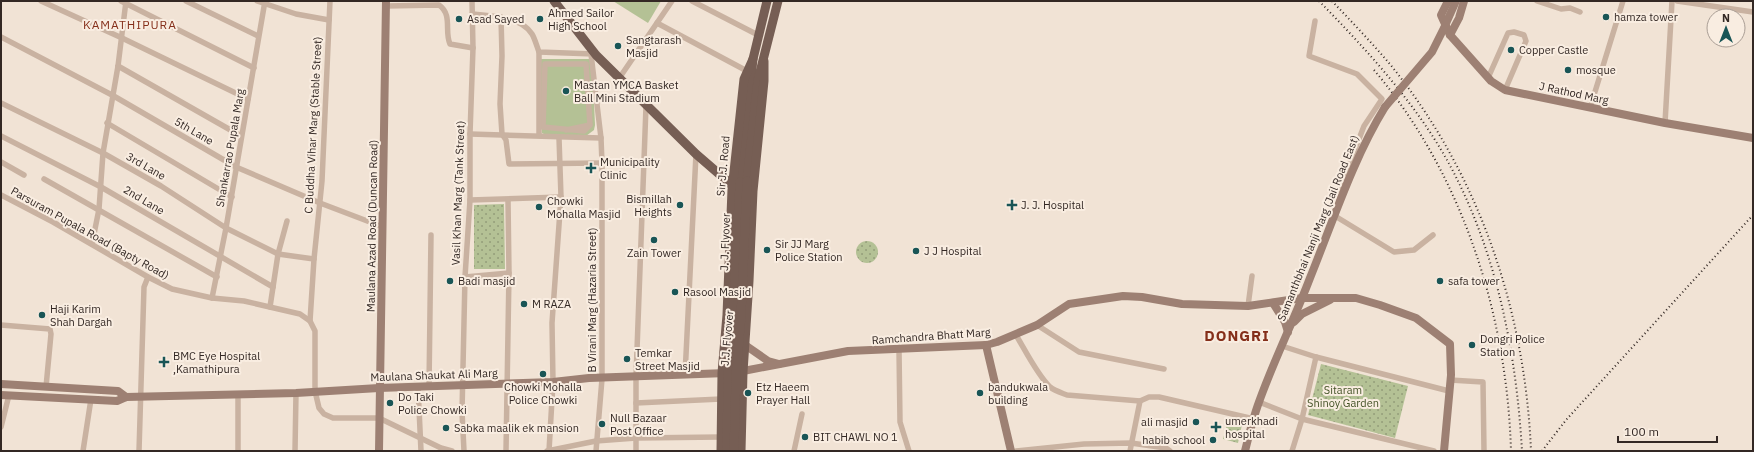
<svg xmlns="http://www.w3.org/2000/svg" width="1754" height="452" font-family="'IBM Plex Sans',sans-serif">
	<defs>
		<pattern id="park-dots" width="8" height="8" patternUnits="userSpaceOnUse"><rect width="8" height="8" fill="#b4c195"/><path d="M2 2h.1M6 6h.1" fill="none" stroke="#939d79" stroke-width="1.8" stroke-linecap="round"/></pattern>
	</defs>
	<rect width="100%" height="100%" fill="#f1e3d5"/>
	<g fill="#b4c195">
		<path d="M613 1H661L648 23Z"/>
		<path d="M539 59H592L595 125 594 130 586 136H548L542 133Z"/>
	</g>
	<g fill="url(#park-dots)">
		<path d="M504 204 505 269H474V205Z"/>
		<circle cx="867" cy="252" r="11"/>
		<path d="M1321 364 1408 386 1395 438 1308 415Z"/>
		<path d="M1229 417 1243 420 1238 443 1223 439Z"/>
	</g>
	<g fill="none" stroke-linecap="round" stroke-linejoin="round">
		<g stroke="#c9b2a1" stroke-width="5.5">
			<path d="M41 1 122 38 248 99"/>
			<path d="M121 1 254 68"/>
			<path d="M186 1 258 36"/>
			<path d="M257 1 296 14 329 20"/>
			<path d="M692 1 758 35"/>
			<path d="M1537 1 1561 9 1570 8 1580 12"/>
			<path d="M1677 1 1753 12"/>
			<path d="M386 6 439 5C453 15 444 31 450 44L473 48"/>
			<path d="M472 14C491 16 521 16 532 34 535 39 537 47 539 52L594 54"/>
			<path d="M501 17 502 56 500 104 502 134 506 140 509 164 602 163"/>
			<path d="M1315 21 1309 56 1357 74 1382 99 1364 126 1339 191V199"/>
			<path d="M657 23 747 71"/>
			<path d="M1 37 112 95 236 167 320 203 383 227"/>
			<path d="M591 54 601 138 602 163V379L596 451"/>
			<path d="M118 66 241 136"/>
			<path d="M620 77 672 1"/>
			<path d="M1488 78 1508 33 1514 32 1524 35 1526 41 1505 90"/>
			<path d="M1 103 103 153 161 186 226 228 278 254 314 259"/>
			<path d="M1590 108 1623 1"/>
			<path d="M107 123 232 197"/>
			<path d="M1665 123 1672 1"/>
			<path d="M566 130 590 125 586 64H545L543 127 584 131 590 125"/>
			<path d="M470 134 601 138"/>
			<path d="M539 135V52"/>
			<path d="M1 136 101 187 273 287"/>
			<path d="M1 162 24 175"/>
			<path d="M44 179 217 277"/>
			<path d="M1 195 53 222 148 277 172 289 212 298 244 301 300 314 310 321 315 331V391L319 408 324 414 333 418H379L441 448 452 451"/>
			<path d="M470 200 561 197"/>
			<path d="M1335 216 1394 252 1414 250 1433 235"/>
			<path d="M92 244 99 209 103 153 118 66 126 1"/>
			<path d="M465 277 509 273"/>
			<path d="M212 298 226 228 265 1"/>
			<path d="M1248 306 1252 276"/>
			<path d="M270 307 278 254 287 221"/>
			<path d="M310 321 314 259 322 181 330 1"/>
			<path d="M1 325 50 329 51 334 46 387"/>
			<path d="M1037 325 1079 352 1164 369"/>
			<path d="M1016 335C1025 350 1038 376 1050 387 1055 391 1062 393 1067 395L1140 401 1149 397H1159L1254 419"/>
			<path d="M1282 346 1316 357 1449 391"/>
			<path d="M899 350 900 422 909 451"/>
			<path d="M685 375 696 154"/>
			<path d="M1450 380 1483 382 1484 451"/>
			<path d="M418 387 421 451"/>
			<path d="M429 387 431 235"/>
			<path d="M238 394V451"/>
			<path d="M1259 402 1302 419 1434 451"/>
			<path d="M636 403 721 399"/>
			<path d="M1 427 9 395"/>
			<path d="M83 451 91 399"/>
			<path d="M139 451 144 287 148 277"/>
			<path d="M295 451 296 393"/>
			<path d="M464 451 462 412 465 277 470 200V134L473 48 472 1"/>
			<path d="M506 451 509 273 508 200"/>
			<path d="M547 451 596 441 636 438 721 437"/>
			<path d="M549 451 553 382 552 323 561 197 559 138"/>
			<path d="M636 451V377L646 106"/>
			<path d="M794 451 802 414"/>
			<path d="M1016 451 1084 444 1131 443 1166 448 1170 451"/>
			<path d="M1130 451 1140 401"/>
			<path d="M1292 451 1302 419 1316 357"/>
		</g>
		<g stroke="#9d8073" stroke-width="8">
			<path d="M1448 1 1441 15 1450 35 1491 81 1505 90 1665 123 1753 138"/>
			<path d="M1450 35 1459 18 1464 1"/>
			<path d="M1273 303 1285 322 1288 332"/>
			<path d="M1294 322 1302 314 1330 300"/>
			<path d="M745 345 768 361 779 364"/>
			<path d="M986 345 1011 451"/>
			<path d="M738 372 848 351 986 345 997 342 1037 325 1069 304 1123 296 1142 297 1182 304 1248 306 1302 298H1356L1380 305 1416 318 1450 344 1451 375 1444 451"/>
			<path d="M1 384 118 391 126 397"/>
			<path d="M1 395 117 401 126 397 296 393 379 388 553 382 589 378 727 373"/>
			<path d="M379 451 386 1"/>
			<path d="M1245 451C1249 435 1253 418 1259 402 1274 360 1294 320 1310 278 1333 221 1353 159 1385 107"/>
		</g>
		<g stroke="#765e54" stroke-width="9">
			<path d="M554 1 596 55 696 154 733 186"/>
			<path d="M740 181 753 59 767 1"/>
			<path d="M747 181 758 80 778 1"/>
			<path d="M721 451 722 373 727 315 732 190 744 79 753 59"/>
			<path d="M741 451 743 372 749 281 753 191 764 81V61"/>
		</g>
		<g stroke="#332824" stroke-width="2" stroke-dasharray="1 3" stroke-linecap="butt">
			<path d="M1319 1C1364 47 1410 97 1443 153 1495 243 1516 348 1522 451"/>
			<path d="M1332 1C1351 21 1371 42 1389 63 1479 173 1525 310 1531 451"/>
			<path d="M1374 70C1463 175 1507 315 1511 451"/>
			<path d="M1542 451 1566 420 1753 215"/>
		</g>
		<path stroke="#9d8073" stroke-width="8" d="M1385 107 1432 52 1444 28 1456 1"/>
		<g stroke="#765e54" stroke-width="9">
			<path d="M727 451 728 374 733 316 740 182"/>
			<path d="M734 451 736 375 741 316 747 181"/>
		</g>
	</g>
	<g fill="#195556" stroke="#f9ede1" stroke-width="1.5">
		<circle cx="1606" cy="17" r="4"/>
		<circle cx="459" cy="19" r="4"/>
		<circle cx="540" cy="19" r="4"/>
		<circle cx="618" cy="46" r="4"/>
		<circle cx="1511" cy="50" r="4"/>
		<circle cx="1568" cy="70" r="4"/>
		<circle cx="566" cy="91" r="4"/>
		<path d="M589 162h4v4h4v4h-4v4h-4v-4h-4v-4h4z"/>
		<circle cx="680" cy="205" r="4"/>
		<path d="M1010 199h4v4h4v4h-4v4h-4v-4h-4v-4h4z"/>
		<circle cx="539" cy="207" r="4"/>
		<circle cx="654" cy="240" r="4"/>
		<circle cx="767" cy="250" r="4"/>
		<circle cx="916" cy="251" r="4"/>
		<circle cx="450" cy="281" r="4"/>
		<circle cx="1440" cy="281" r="4"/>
		<circle cx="675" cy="292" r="4"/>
		<circle cx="524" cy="304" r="4"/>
		<circle cx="42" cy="315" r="4"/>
		<circle cx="1472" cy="345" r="4"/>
		<circle cx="627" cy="359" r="4"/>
		<path d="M162 356h4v4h4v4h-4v4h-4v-4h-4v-4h4z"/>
		<circle cx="543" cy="374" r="4"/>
		<circle cx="748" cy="393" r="4"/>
		<circle cx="980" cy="393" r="4"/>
		<circle cx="390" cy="403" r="4"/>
		<circle cx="1196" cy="422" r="4"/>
		<circle cx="602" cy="424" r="4"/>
		<path d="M1214 421h4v4h4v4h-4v4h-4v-4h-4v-4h4z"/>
		<circle cx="446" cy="428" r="4"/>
		<circle cx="805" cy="437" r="4"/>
		<circle cx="1213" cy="440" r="4"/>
	</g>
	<g text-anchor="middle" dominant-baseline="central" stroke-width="4" stroke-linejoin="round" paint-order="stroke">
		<g font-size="11" fill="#332824" stroke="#f9ede1" text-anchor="start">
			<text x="548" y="13">Ahmed Sailor<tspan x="548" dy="13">High School</tspan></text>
			<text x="1614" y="17">hamza tower</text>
			<text x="467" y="19">Asad Sayed</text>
			<text x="626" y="40">Sangtarash<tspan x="626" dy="13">Masjid</tspan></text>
			<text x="1519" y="50">Copper Castle</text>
			<text x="1576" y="70">mosque</text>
			<text x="574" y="85">Mastan YMCA Basket<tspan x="574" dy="13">Ball Mini Stadium</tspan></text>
			<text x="600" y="162">Municipality<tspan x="600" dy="13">Clinic</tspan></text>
			<text x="672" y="199" text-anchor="end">Bismillah<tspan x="672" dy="13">Heights</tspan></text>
			<text x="547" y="201">Chowki<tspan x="547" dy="13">Mohalla Masjid</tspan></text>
			<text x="1021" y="205">J. J. Hospital</text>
			<text x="775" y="244">Sir JJ Marg<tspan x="775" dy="13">Police Station</tspan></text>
			<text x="924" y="251">J J Hospital</text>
			<text x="654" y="253" text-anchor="middle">Zain Tower</text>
			<text x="458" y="281">Badi masjid</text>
			<text x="1448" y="281">safa tower</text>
			<text x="683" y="292">Rasool Masjid</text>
			<text x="532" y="304">M RAZA</text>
			<text x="50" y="309">Haji Karim<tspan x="50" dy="13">Shah Dargah</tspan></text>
			<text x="1480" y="339">Dongri Police<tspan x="1480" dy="13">Station</tspan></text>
			<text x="635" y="353">Temkar<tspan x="635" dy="13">Street Masjid</tspan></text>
			<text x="173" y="356">BMC Eye Hospital<tspan x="173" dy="13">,Kamathipura</tspan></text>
			<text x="543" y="387" text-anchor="middle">Chowki Mohalla<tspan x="543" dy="13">Police Chowki</tspan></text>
			<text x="756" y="387">Etz Haeem<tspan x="756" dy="13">Prayer Hall</tspan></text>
			<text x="988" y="387">bandukwala<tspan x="988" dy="13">building</tspan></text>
			<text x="398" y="397">Do Taki<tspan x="398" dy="13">Police Chowki</tspan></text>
			<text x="610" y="418">Null Bazaar<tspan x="610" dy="13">Post Office</tspan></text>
			<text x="1225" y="421">umerkhadi<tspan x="1225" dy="13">hospital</tspan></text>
			<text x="1188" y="422" text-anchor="end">ali masjid</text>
			<text x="454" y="428">Sabka maalik ek mansion</text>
			<text x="813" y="437">BIT CHAWL NO 1</text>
			<text x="1205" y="440" text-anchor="end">habib school</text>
		</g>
		<g font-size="11" fill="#332824" stroke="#f9ede1">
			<text transform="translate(1574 93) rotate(12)">J Rathod Marg</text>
			<text transform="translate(313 125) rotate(-87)">C Buddha Vihar Marg (Stable Street)</text>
			<text transform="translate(194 131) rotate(30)">5th Lane</text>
			<text transform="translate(230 148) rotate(-80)">Shankarrao Pupala Marg</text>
			<text transform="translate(146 166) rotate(30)">3rd Lane</text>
			<text transform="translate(723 166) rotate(-85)">Sir J.J. Road</text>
			<text transform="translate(458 193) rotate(-88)">Vasil Khan Marg (Tank Street)</text>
			<text transform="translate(144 200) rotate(31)">2nd Lane</text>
			<text transform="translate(372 226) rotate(-89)">Maulana Azad Road (Duncan Road)</text>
			<text transform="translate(1318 228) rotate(-68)">Samanthbhai Nanji Marg (Jail Road East)</text>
			<text transform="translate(90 233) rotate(29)">Parsuram Pupala Road (Bapty Road)</text>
			<text transform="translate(725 242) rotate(-88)">J. J. Flyover</text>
			<text transform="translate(592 300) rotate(-90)">B Virani Marg (Hazaria Street)</text>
			<text transform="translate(931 336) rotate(-4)">Ramchandra Bhatt Marg</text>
			<text transform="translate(727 338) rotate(-85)">J.J. Flyover</text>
			<text transform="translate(434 375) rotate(-2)">Maulana Shaukat Ali Marg</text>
		</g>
		<g font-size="11" fill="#445327" stroke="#f9ede1">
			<text x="1343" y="390">Sitaram<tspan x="1343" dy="13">Shinoy Garden</tspan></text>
		</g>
		<g font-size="12" letter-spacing="1" fill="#852f1a" stroke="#f9ede1">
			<text x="130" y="24">KAMATHIPURA</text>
		</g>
		<g font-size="15" font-weight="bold" letter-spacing="1" fill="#852f1a" stroke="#f9ede1">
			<text x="1237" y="335">DONGRI</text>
		</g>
	</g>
	<rect width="1754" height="452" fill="none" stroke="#332824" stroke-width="4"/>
	<g transform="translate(1726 28)"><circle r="19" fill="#f9ede1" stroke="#aa9e95"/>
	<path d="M0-3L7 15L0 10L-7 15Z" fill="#195556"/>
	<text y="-6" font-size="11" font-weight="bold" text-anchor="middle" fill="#332824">N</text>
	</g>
	<path d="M1618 436v6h99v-6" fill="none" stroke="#332824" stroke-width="2"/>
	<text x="1624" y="436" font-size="12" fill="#332824" stroke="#f9ede1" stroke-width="3" paint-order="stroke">100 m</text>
</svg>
